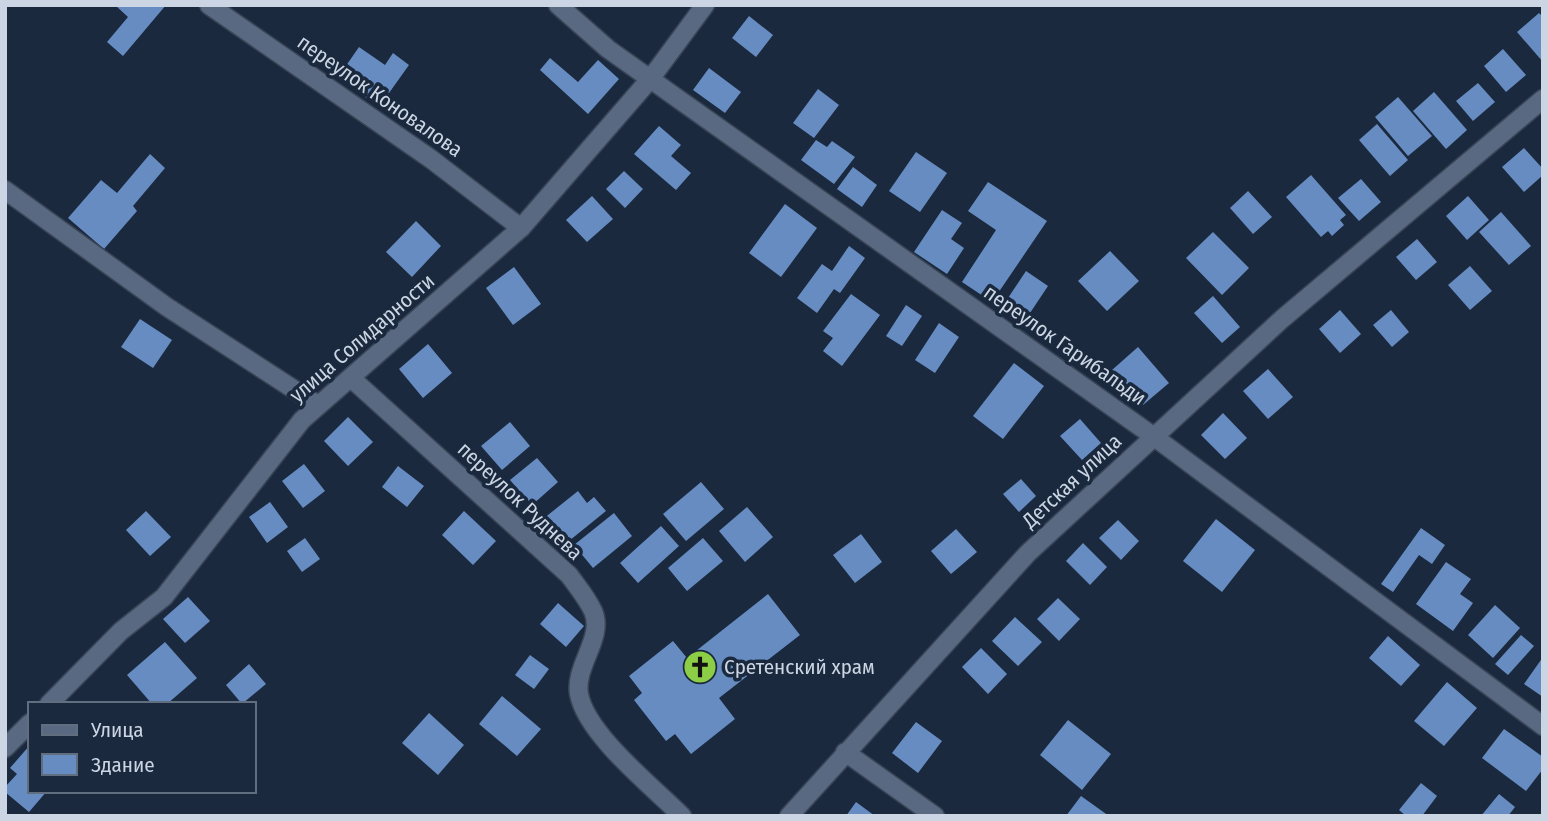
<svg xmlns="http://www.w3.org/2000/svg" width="1548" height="821" font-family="'Fira Sans Condensed',sans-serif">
	<rect width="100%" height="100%" fill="#1a293e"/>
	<g fill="#678cc1">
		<path d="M115 5H166L123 56 107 42 128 17Z"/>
		<path d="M1539 13 1543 17V62L1517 32Z"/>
		<path d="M749 16 773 35 756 57 732 38Z"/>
		<path d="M359 47 385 65 393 53 409 65 379 107 358 92 362 88 341 73Z"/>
		<path d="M1503 49 1526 75 1506 92 1484 66Z"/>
		<path d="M550 58 578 82 598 60 619 79 588 114 540 70Z"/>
		<path d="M709 68 741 92 725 113 693 90Z"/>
		<path d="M1478 83 1495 102 1473 121 1456 101Z"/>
		<path d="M818 89 839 105 814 138 793 123Z"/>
		<path d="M1434 92 1467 130 1446 149 1413 111Z"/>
		<path d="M1398 97 1432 136 1408 156 1375 117Z"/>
		<path d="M1377 124 1408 160 1390 176 1359 140Z"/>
		<path d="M659 126 681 145 671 156 691 173 676 190 634 154Z"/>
		<path d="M816 140 827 147 832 141 855 157 834 184 801 160Z"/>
		<path d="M1524 148 1543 169V175L1524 192 1502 167Z"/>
		<path d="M916 152 947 173 920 212 889 191Z"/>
		<path d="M150 154 165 168 133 206 137 211 104 249 68 218 101 180 117 193Z"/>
		<path d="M853 167 877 185 862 207 837 189Z"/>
		<path d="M624 171 643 189 625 208 606 189Z"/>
		<path d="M1311 175 1346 215 1340 220 1344 225 1332 236 1328 231 1321 237 1286 197Z"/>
		<path d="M1361 179 1381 202 1359 221 1338 198Z"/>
		<path d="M988 182 1047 221 992 302 962 282 996 230 968 211Z"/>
		<path d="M1248 191 1272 217 1253 234 1230 208Z"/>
		<path d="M592 196 613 219 587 242 566 220Z"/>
		<path d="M1468 196 1489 220 1467 240 1446 216Z"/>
		<path d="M785 204 817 228 781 277 749 253Z"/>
		<path d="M942 210 962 223 951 239 964 248 947 274 914 252Z"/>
		<path d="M1501 212 1531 246 1509 265 1479 232Z"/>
		<path d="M416 221 441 246 412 277 386 252Z"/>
		<path d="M1213 232 1249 268 1222 295 1186 258Z"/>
		<path d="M1417 239 1437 262 1416 280 1396 257Z"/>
		<path d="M849 246 865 258 840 293 834 289 817 313 797 298 822 264 832 271Z"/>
		<path d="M1110 251 1139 281 1107 311 1078 281Z"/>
		<path d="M1470 266 1492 291 1470 310 1448 285Z"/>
		<path d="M514 267 541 304 513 325 486 288Z"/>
		<path d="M1026 271 1048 286 1024 322 1002 307Z"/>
		<path d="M851 294 880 315 842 366 823 351 833 338 823 331Z"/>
		<path d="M1213 296 1240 327 1222 343 1194 313Z"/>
		<path d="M906 305 922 316 902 346 886 336Z"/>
		<path d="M1340 310 1361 334 1340 353 1319 329Z"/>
		<path d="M1391 310 1409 332 1392 347 1373 325Z"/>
		<path d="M140 319 172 340 153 368 121 347Z"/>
		<path d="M939 323 959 337 935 373 915 360Z"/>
		<path d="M428 344 452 373 423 398 399 369Z"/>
		<path d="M1138 347 1169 383 1143 405 1112 370Z"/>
		<path d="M1014 363 1044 386 1003 439 973 416Z"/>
		<path d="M1268 369 1293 397 1268 419 1243 391Z"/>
		<path d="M1223 413 1247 438 1225 459 1201 435Z"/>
		<path d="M348 417 373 442 348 466 324 441Z"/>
		<path d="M1080 419 1101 443 1082 460 1060 436Z"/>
		<path d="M510 422 530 446 502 470 481 446Z"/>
		<path d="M537 458 558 482 532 505 510 480Z"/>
		<path d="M304 464 325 491 303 508 282 481Z"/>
		<path d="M398 466 424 486 407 507 382 487Z"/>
		<path d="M1021 479 1036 496 1019 512 1003 494Z"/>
		<path d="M701 482 724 509 686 541 663 514Z"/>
		<path d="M578 491 587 503 594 497 606 511 564 545 543 519Z"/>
		<path d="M270 502 288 527 267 543 249 517Z"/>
		<path d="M747 507 773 537 745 562 719 531Z"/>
		<path d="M146 511 171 537 150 556 126 530Z"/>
		<path d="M464 511 496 541 473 565 442 535Z"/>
		<path d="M614 513 632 536 593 568 574 545Z"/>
		<path d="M1216 519 1255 550 1222 592 1183 561Z"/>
		<path d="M1118 520 1139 541 1121 560 1099 538Z"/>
		<path d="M661 526 679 546 638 583 620 563Z"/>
		<path d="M1421 528 1445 545 1432 564 1419 555 1393 592 1381 584Z"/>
		<path d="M956 529 977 552 951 574 931 551Z"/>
		<path d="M861 534 882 562 855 583 833 555Z"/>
		<path d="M305 538 320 559 302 572 287 551Z"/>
		<path d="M703 538 723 561 687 591 668 568Z"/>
		<path d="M1083 543 1107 567 1090 585 1066 561Z"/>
		<path d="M1446 562 1471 579 1460 594 1473 603 1453 631 1416 604Z"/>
		<path d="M768 594 800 635 719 698 735 719 691 754 675 734 666 741 634 700 642 693 629 676 673 641 687 658Z"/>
		<path d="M188 597 210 621 185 643 163 619Z"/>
		<path d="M1058 598 1080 619 1059 641 1037 619Z"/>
		<path d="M558 603 584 626 566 647 540 624Z"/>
		<path d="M1495 605 1520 628 1493 658 1468 635Z"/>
		<path d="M1015 617 1042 642 1018 666 992 641Z"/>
		<path d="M1521 635 1534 646 1508 675 1495 664Z"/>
		<path d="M1388 636 1420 665 1401 686 1369 658Z"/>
		<path d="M165 642 197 678 167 704H152L127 675Z"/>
		<path d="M981 648 1007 674 988 694 962 667Z"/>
		<path d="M530 655 549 669 534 689 515 675Z"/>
		<path d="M1543 657V697L1524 684Z"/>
		<path d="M249 664 266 684 242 704 226 685Z"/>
		<path d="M1447 682 1477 708 1444 746 1414 721Z"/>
		<path d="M502 696 541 729 517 756 479 724Z"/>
		<path d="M429 713 464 745 438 775 402 743Z"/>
		<path d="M1068 720 1111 754 1082 790 1040 755Z"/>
		<path d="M916 722 942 741 918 773 892 753Z"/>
		<path d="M1504 729 1543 757V769L1526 791 1482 758Z"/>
		<path d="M30 745V791H47L29 812 5 792V787L17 774 10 768Z"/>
		<path d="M1421 783 1437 796 1422 816H1406L1399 810Z"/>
		<path d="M1499 794 1515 807 1508 816H1481Z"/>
		<path d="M1081 796 1109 816H1066Z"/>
		<path d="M856 802 875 816H846Z"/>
	</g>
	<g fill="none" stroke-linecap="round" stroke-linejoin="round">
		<defs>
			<g id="minor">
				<path d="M209 5 431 159 521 228"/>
				<path d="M558 5 608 49 1153 436 1543 726"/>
				<path d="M5 190 167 307 318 405"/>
				<path d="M351 378 569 575C577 586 587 598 593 611 605 637 574 666 579 694 586 734 653 787 682 816"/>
				<path d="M49 704 121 631 164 597 302 420 521 228 651 78 705 5"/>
				<path d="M5 748 30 723"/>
				<path d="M845 752 935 816"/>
				<path d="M789 816 1028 553 1282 319 1543 99"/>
			</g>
		</defs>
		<use href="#minor" stroke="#384456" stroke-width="21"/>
		<use href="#minor" stroke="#586981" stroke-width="18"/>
	</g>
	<defs>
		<symbol id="church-disc" viewBox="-11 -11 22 22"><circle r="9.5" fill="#8cce45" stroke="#1a293e"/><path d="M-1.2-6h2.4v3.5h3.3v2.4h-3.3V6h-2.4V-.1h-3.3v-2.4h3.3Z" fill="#111"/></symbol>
	</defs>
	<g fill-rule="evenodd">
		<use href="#church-disc" x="681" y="648" width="38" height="38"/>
	</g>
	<g text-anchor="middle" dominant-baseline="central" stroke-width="7" stroke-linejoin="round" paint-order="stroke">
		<g font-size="21" fill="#cbd5e3" stroke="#1a293e">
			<text transform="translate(380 96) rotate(35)">переулок Коновалова</text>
			<text transform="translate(362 338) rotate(-41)">улица Солидарности</text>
			<text transform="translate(1065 345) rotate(35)">переулок Гарибальди</text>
			<text transform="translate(1072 481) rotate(-43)">Детская улица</text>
			<text transform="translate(520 501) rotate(43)">переулок Руднева</text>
		</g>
		<g font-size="21" fill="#cbd5e3" stroke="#1a293e" text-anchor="start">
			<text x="724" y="667">Сретенский храм</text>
		</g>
	</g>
	<rect width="1548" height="821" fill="none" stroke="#cbd5e3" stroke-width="14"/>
	<rect x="28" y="702" width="228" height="91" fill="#1a293e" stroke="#616e80" stroke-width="2"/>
	<rect x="42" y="725" width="35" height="10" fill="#586981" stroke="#616e80" stroke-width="2"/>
	<text x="91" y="737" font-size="21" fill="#cbd5e3">Улица</text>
	<rect x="42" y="754" width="35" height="21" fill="#678cc1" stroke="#616e80" stroke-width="2"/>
	<text x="91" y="772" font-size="21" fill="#cbd5e3">Здание</text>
</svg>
